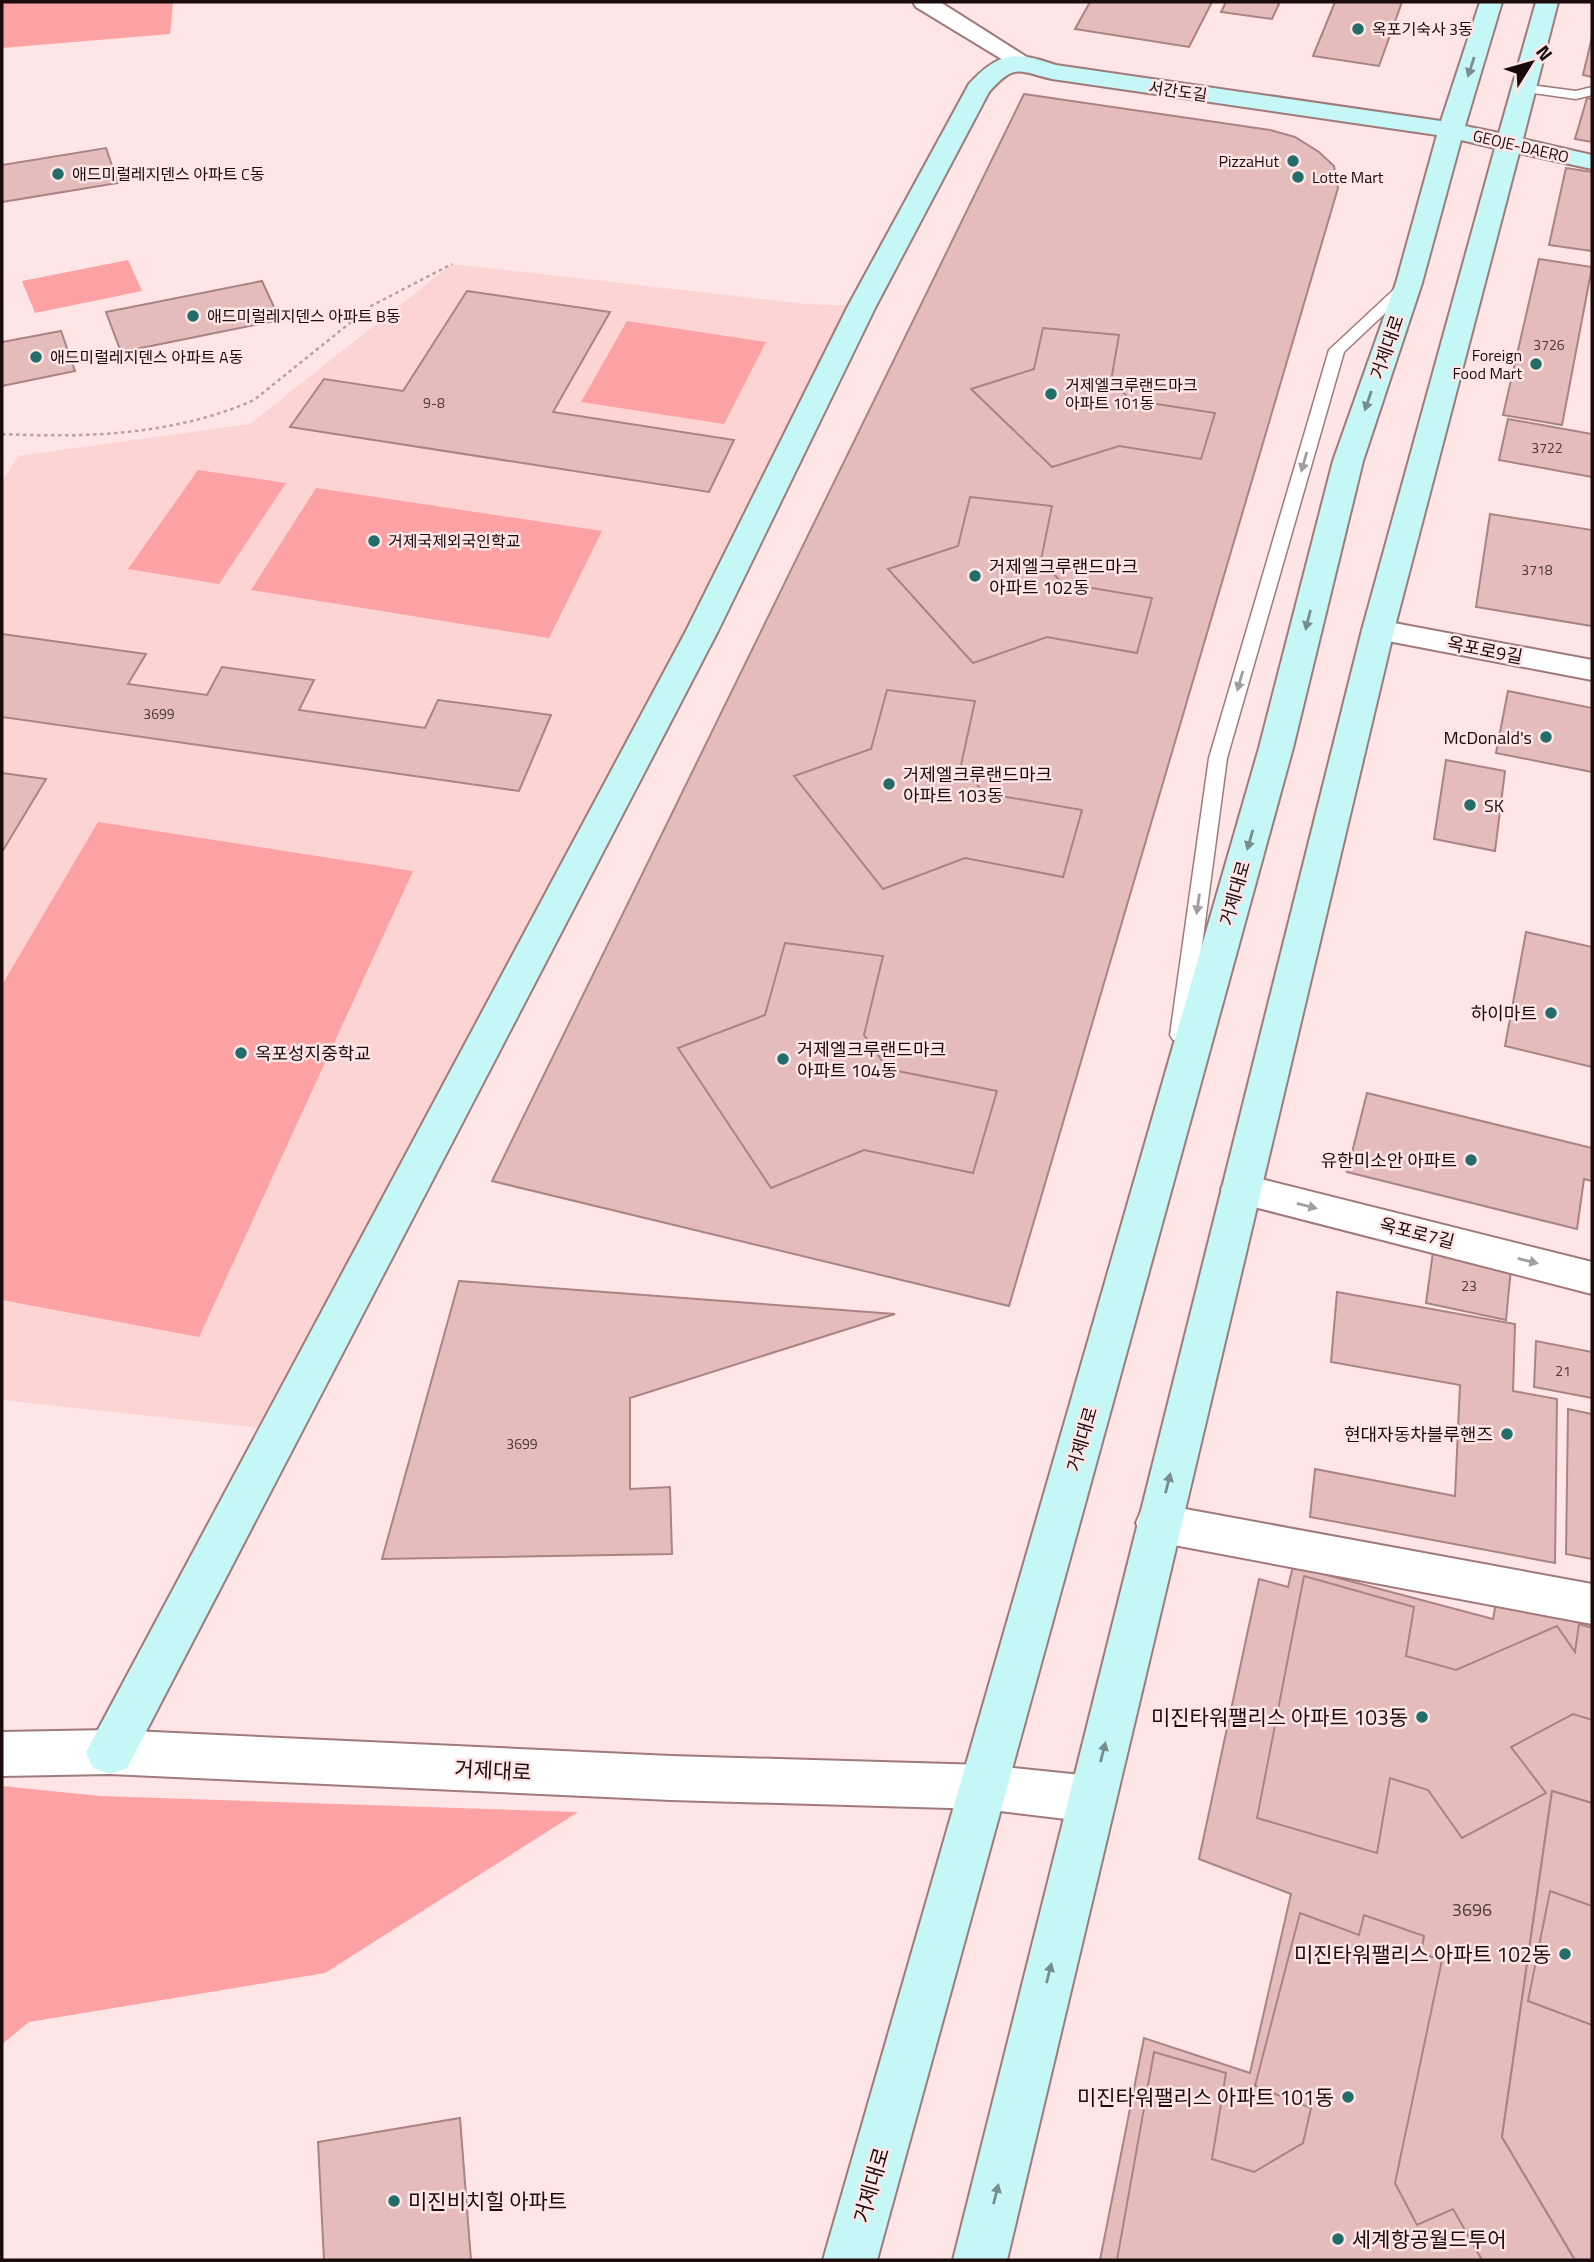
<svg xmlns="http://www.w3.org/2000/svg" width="1594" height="2262" font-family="'Titillium Web','Noto Sans KR',sans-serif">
	<rect width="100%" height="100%" fill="#ffe5e5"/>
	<path fill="#fdd4d4" d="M452 264 806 304 862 306 280 1430 2 1400V482L18 456 250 424Z"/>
	<g fill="#fca1a4">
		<path d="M2 2H173L170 34 2 48Z"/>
		<path d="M128 260 142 291 35 313 22 281Z"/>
		<path d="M627 321 766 342 724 424 581 402Z"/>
		<path d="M198 470 286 483 219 584 128 569Z"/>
		<path d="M316 488 602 531 549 638 251 590Z"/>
		<path d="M98 822 413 871 199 1337 2 1300V985Z"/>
		<path d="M2 1786 100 1796 578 1812 325 1973 29 2022 2 2044Z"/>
	</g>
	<g fill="#e5bcbc" stroke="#aa8383" stroke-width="2">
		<path d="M1090 2H1212L1189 47 1075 29Z"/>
		<path d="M1226 2H1280L1272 19 1221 12Z"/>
		<path d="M1335 2H1402L1379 66 1313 56Z"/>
		<path d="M1592 37V77L1583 75Z"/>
		<path d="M1024 94 1270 130 1295 137 1319 152 1334 166 1338 188 1009 1306 492 1181Z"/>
		<path d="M1587 98 1592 99V142L1575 139Z"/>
		<path d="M106 148 118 183 2 202V165Z"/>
		<path d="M1566 168 1592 172V251L1549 245Z"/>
		<path d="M1539 259 1592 267 1562 425 1503 415Z"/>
		<path d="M262 281 280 320 121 352 106 312Z"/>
		<path d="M467 291 610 312 553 412 734 440 709 492 290 427 324 379 403 391Z"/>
		<path d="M1043 328 1119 335 1111 381 1131 400 1215 413 1201 459 1119 446 1052 467 971 389 1034 369Z"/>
		<path d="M61 331 75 371 2 386V342Z"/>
		<path d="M1508 419 1592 434V477L1499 460Z"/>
		<path d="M970 497 1052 506 1041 560 1062 583 1152 598 1137 653 1047 637 973 663 888 569 958 546Z"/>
		<path d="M1490 514 1592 530V626L1476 607Z"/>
		<path d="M2 634 146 654 128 684 207 695 222 667 314 680 299 710 425 728 438 700 551 715 519 791 2 717Z"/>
		<path d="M887 690 975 701 961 765 984 793 1082 810 1063 877 965 858 883 889 794 776 871 749Z"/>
		<path d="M1508 691 1592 708V772L1496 753Z"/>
		<path d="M1446 760 1505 771 1495 851 1434 839Z"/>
		<path d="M2 773 46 779 2 852Z"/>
		<path d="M1526 932 1592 947V1067L1505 1046Z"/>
		<path d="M785 943 883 956 864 1035 888 1069 997 1091 973 1173 864 1150 771 1188 678 1048 765 1015Z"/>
		<path d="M1367 1093 1592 1148V1181L1584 1179 1577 1229 1347 1172Z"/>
		<path d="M1433 1252 1511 1268 1506 1320 1426 1303Z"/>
		<path d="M459 1281 895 1314 630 1398V1489L670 1487 672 1554 382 1559Z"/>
		<path d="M1337 1292 1515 1324 1513 1391 1557 1399 1555 1563 1310 1517 1315 1469 1455 1496 1460 1385 1331 1362Z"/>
		<path d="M1536 1341 1592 1352V1398L1534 1387Z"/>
		<path d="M1568 1409 1592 1414V1559L1566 1554Z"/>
		<path d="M1293 1566 1493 1619 1497 1597 1592 1624V1803L1552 1791 1502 2137 1575 2260H1100L1144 2038 1250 2073 1291 1894 1199 1859 1259 1579 1288 1587Z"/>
		<path d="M1304 1576 1414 1607 1406 1656 1456 1670 1557 1626 1575 1652 1579 1624 1592 1628V1720L1573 1714 1511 1747 1546 1793 1462 1838 1428 1790 1390 1778 1377 1853 1257 1818Z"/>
		<path d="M1552 1791 1592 1803V2260H1575L1502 2137Z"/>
		<path d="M1550 1891 1592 1906V2025L1528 2001Z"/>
		<path d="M1300 1913 1359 1935 1364 1915 1424 1936 1421 1953 1442 1960 1395 2183 1417 2225 1453 2209 1482 2260H1117L1154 2052 1226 2073 1212 2159 1254 2172 1303 2143 1311 2108 1255 2086Z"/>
		<path d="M460 2118 471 2260H324L318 2142Z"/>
	</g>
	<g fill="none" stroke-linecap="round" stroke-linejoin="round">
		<defs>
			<g id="lane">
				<path d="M1523 84 1576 91 1592 87V95L1576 99 1518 91V85Z"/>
				<path d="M1409 279 1414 280V286L1344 352 1227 758 1190 1035 1187 1040H1173L1170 1035 1209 758 1329 350 1404 280Z"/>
			</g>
			<g id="street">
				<path d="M913 2H940L1033 61 1029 66H1013L916 7Z"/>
				<path d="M1378 620 1592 660V680L1367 637 1362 630 1367 623Z"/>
				<path d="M1241 1174 1592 1262V1294L1227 1200 1221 1189 1227 1178Z"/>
				<path d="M1158 1504 1592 1584V1624L1158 1542 1142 1537 1136 1523 1142 1509Z"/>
				<path d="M110 1730 671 1756 984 1765 1091 1776 1108 1783 1115 1799 1108 1815 1091 1822 984 1809 671 1800 110 1774 2 1776V1732Z"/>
			</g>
			<path id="secondary" d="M1480 2H1502L1465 126 1499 133 1536 2H1558L1523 139 1592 155V169L1519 153 1394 630 1007 2260H953L1362 630 1495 148 1461 140 1422 283 1363 461 1293 748 877 2260H823L1259 748 1333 461 1396 283 1437 135 1052 79C1018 71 1015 63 989 92L876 306 718 631 127 1768 110 1774 93 1768 86 1752 686 631 848 306 969 84C999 51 1016 51 1056 65L1441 121Z"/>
		</defs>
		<use href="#lane" stroke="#a07a7b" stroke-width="3"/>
		<use href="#street" stroke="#a07a7b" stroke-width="4"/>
		<use href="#secondary" stroke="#a07a7b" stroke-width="4"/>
		<path stroke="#b7a1a1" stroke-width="2.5" stroke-dasharray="3.5 3.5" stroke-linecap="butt" d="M2 434C87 438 175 435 254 400L371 306 452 264"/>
		<use href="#lane" fill="#fff" fill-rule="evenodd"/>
		<use href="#street" fill="#fff" fill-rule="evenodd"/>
		<use href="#secondary" fill="#c4f7f5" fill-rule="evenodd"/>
	</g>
	<defs><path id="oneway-solid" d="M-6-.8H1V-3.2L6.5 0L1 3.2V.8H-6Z" transform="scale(1.75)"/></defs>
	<g fill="#788d8d">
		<use href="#oneway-solid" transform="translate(1471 67) rotate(108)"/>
		<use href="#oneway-solid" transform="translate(1368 401) rotate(109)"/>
		<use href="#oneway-solid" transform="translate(1308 620) rotate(104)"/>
		<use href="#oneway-solid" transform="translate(1250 840) rotate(106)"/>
		<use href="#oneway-solid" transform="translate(1168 1483) rotate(-76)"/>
		<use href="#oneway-solid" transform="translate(1103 1752) rotate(-76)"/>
		<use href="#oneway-solid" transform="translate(1049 1973) rotate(-76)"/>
		<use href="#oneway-solid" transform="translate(996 2194) rotate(-76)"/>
	</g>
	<g fill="#a39e9e">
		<use href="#oneway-solid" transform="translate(1304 462) rotate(106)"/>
		<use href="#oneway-solid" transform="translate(1240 681) rotate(106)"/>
		<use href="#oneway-solid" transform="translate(1198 904) rotate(98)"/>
		<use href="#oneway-solid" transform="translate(1307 1206) rotate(14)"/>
		<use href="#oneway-solid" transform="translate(1528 1261) rotate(14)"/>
	</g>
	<g fill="#226d69" stroke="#ffe5e5" stroke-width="2.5">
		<circle cx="1358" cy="29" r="7"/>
		<circle cx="1293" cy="161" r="7"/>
		<circle cx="58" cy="174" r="7"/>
		<circle cx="1298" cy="177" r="7"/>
		<circle cx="193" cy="316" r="7"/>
		<circle cx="36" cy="357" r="7"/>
		<circle cx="1536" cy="364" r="7"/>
		<circle cx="1051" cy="394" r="7"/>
		<circle cx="374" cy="541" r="7"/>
		<circle cx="975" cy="576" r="7"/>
		<circle cx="1546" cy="737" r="7"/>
		<circle cx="889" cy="784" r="7"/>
		<circle cx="1470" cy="805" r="7"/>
		<circle cx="1551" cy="1013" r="7"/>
		<circle cx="241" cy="1053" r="7"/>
		<circle cx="783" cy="1059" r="7"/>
		<circle cx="1471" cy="1160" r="7"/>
		<circle cx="1507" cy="1434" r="7"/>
		<circle cx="1422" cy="1717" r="7"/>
		<circle cx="1565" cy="1954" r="7"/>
		<circle cx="1348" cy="2097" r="7"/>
		<circle cx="394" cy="2201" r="7"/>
		<circle cx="1338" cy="2239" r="7"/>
	</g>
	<g text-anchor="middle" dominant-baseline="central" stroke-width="5" stroke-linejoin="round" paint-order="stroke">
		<g font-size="14" fill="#4d3839">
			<text x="1549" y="344">3726</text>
			<text x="434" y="402">9-8</text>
			<text x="1547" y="447">3722</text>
			<text x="1537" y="569">3718</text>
			<text x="159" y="713">3699</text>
			<text x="1469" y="1285">23</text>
			<text x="1563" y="1370">21</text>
			<text x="522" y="1443">3699</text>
		</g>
		<g font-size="16" fill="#1a0c0d" stroke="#ffe5e5" text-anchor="start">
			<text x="1372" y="29">옥포기숙사 3동</text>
			<text x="1279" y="161" text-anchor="end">PizzaHut</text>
			<text x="72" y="174">애드미럴레지덴스 아파트 C동</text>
			<text x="1312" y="177">Lotte Mart</text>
			<text x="207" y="316">애드미럴레지덴스 아파트 B동</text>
			<text x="1522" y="355" text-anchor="end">Foreign<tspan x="1522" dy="18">Food Mart</tspan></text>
			<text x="50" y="357">애드미럴레지덴스 아파트 A동</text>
			<text x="1065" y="385">거제엘크루랜드마크<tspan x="1065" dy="18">아파트 101동</tspan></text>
			<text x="388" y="541">거제국제외국인학교</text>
		</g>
		<g font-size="16" fill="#1a0c0d" stroke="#ffe5e5">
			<text transform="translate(1178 91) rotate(8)">서간도길</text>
			<text transform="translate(1521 146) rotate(13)">GEOJE-DAERO</text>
		</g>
		<g font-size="18" fill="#1a0c0d" stroke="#ffe5e5">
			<text transform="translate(1387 347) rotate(-71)">거제대로</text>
			<text transform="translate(1485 650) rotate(11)">옥포로9길</text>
			<text transform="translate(1235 893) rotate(-74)">거제대로</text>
			<text transform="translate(1417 1233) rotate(14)">옥포로7길</text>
			<text transform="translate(1082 1439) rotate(-74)">거제대로</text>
		</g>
		<g font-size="18" fill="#1a0c0d" stroke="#ffe5e5" text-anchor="start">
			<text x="989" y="566">거제엘크루랜드마크<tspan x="989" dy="21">아파트 102동</tspan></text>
			<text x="1532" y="737" text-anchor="end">McDonald's</text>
			<text x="903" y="774">거제엘크루랜드마크<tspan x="903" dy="21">아파트 103동</tspan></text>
			<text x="1484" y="805">SK</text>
			<text x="1537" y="1013" text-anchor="end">하이마트</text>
			<text x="797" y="1049">거제엘크루랜드마크<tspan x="797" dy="21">아파트 104동</tspan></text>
			<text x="255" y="1053">옥포성지중학교</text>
			<text x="1457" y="1160" text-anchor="end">유한미소안 아파트</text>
			<text x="1493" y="1434" text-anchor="end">현대자동차블루핸즈</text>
		</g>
		<g font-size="18" fill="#4d3839">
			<text x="1472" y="1909">3696</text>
		</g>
		<g font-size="21" fill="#1a0c0d" stroke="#ffe5e5" text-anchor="end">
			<text x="1408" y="1717">미진타워팰리스 아파트 103동</text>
			<text x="1551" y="1954">미진타워팰리스 아파트 102동</text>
			<text x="1334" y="2097">미진타워팰리스 아파트 101동</text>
			<text x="408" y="2201" text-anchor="start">미진비치힐 아파트</text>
			<text x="1352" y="2239" text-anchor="start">세계항공월드투어</text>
		</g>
		<g font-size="21" fill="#1a0c0d" stroke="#ffe5e5">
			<text transform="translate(493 1770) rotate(3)">거제대로</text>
			<text transform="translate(871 2185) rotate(-74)">거제대로</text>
		</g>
	</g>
	<rect width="1594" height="2262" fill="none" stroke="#1a0c0d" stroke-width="7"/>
	<g transform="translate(1531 63) rotate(53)" stroke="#ffe5e5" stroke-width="5" paint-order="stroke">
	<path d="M0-5L12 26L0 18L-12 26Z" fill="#1a0c0d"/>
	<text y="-10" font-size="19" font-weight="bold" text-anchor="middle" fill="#1a0c0d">N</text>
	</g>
</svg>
